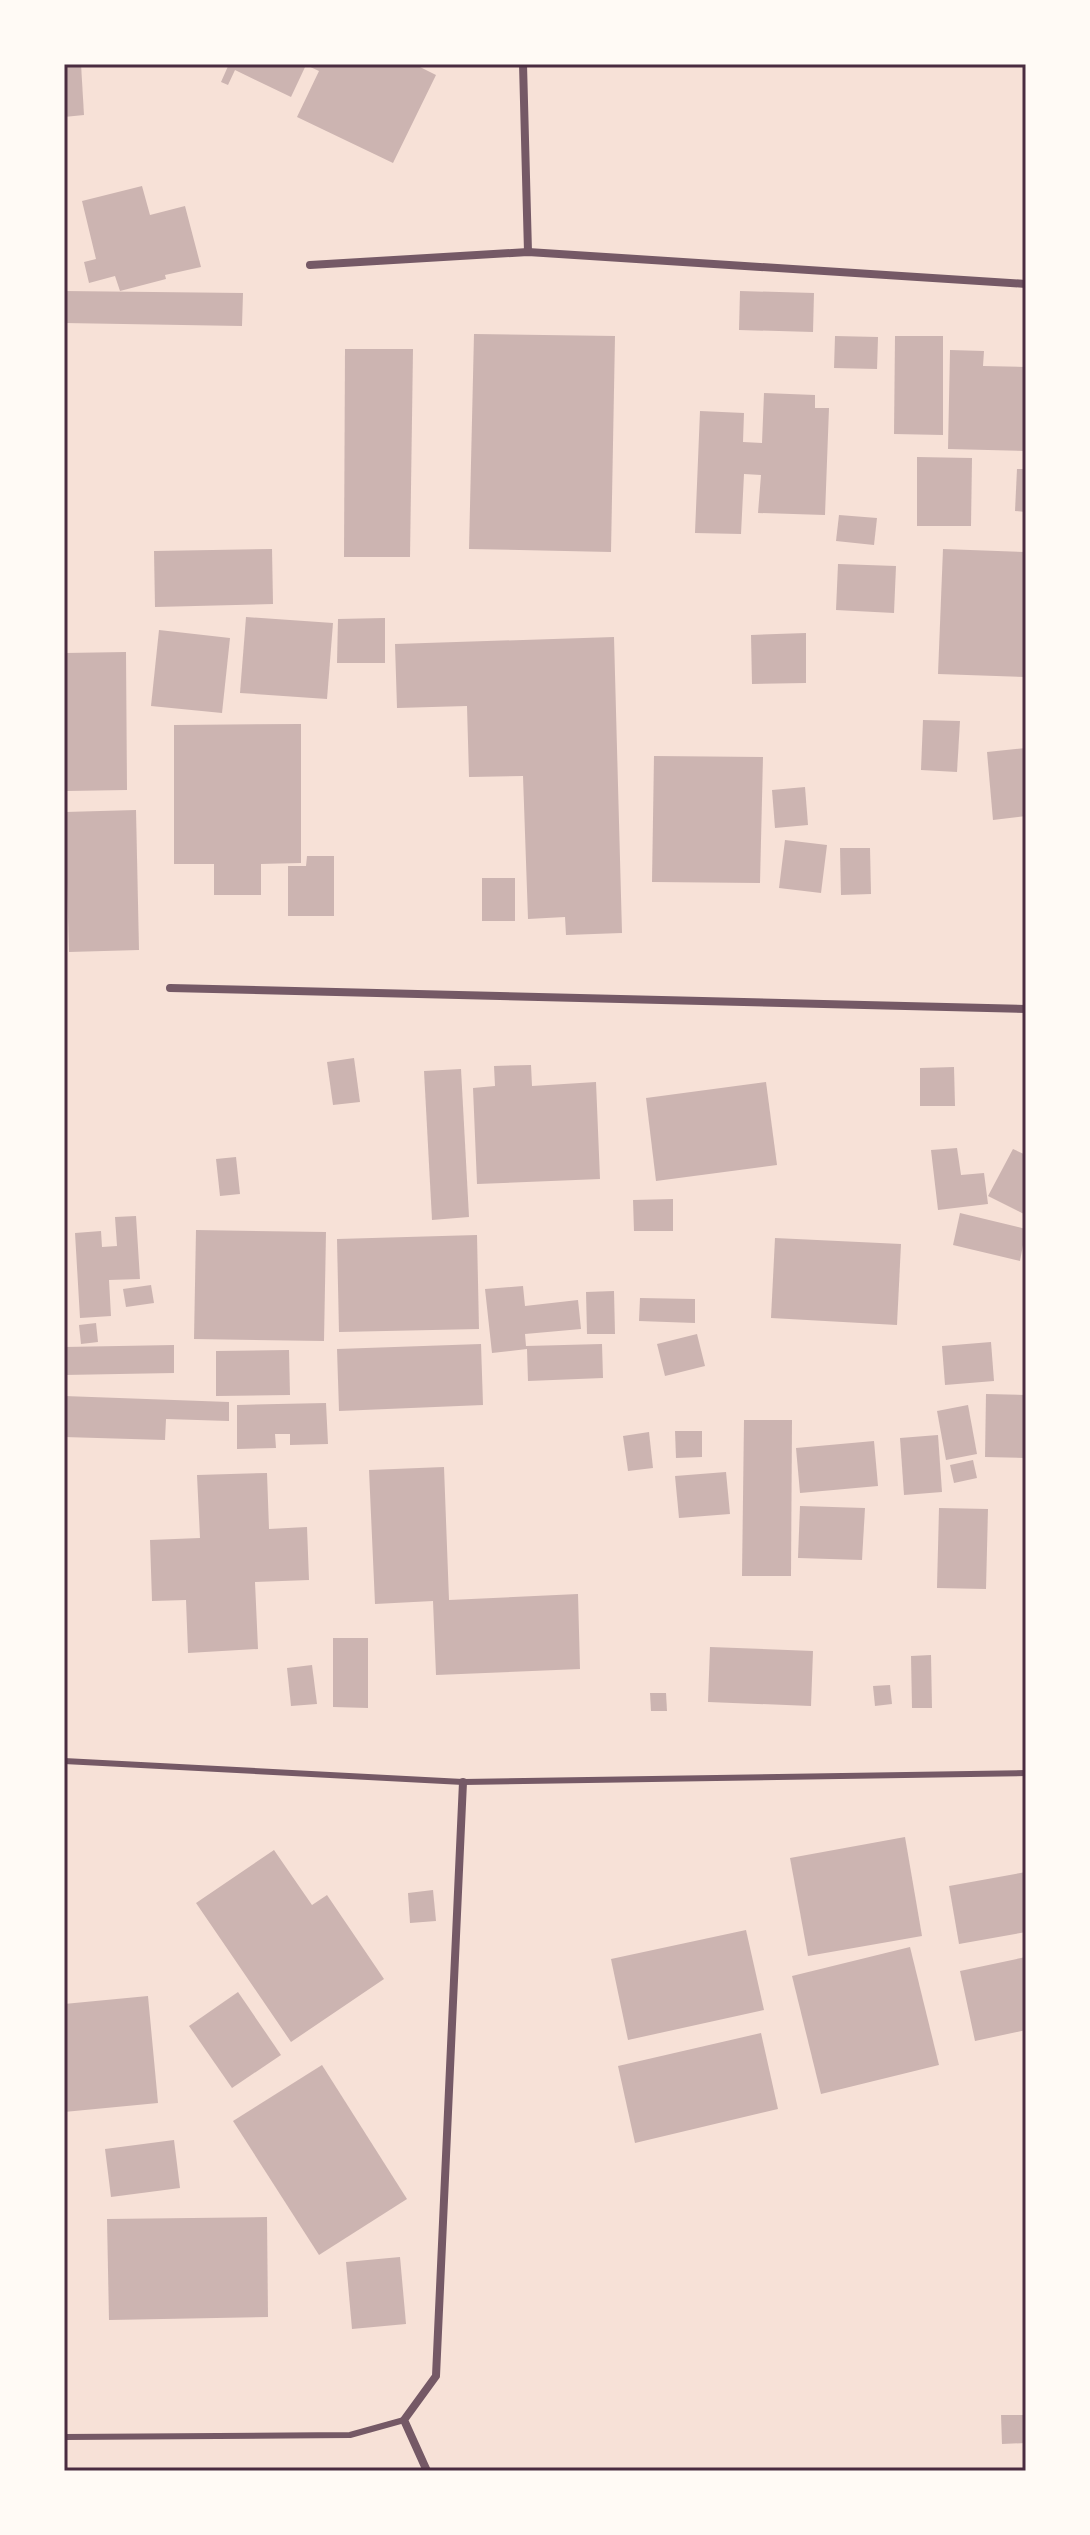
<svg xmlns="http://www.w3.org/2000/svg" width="1090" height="2535" font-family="'Titillium Web',sans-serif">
	<rect width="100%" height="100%" fill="#f7e1d7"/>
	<g fill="#ccb4b1">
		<path d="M64 64H81L84 115 64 117Z"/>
		<path d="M229 64H414L436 75 393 163 297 117 319 71 306 65 291 97 235 70 228 85 221 82Z"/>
		<path d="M142 186 150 215 185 206 201 267 165 275 166 279 120 291 115 276 89 283 84 262 96 259 82 201Z"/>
		<path d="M64 291 243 293 242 326 64 323Z"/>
		<path d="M740 291 814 293 813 332 739 330Z"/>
		<path d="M474 334 615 336 611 552 469 549Z"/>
		<path d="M835 336 878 337 877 369 834 368Z"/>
		<path d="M895 336H943V435L894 434Z"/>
		<path d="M345 349H413L410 557H344Z"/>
		<path d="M950 350 984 351 983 366 1026 367V451L948 449Z"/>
		<path d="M764 393 815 395V408H829L825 515 758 513 761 475 744 474 741 534 695 533 700 411 744 413 743 442 762 443Z"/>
		<path d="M917 457 972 458 971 526H917Z"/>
		<path d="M1017 469H1026V512L1015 511Z"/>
		<path d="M839 515 877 518 874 545 836 541Z"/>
		<path d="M272 549 273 604 155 607 154 551Z"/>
		<path d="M943 549 1026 552V677L938 674Z"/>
		<path d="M838 564 896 566 894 613 836 610Z"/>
		<path d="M246 617 333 623 327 699 240 693Z"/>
		<path d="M385 618V663H337L338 619Z"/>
		<path d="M159 630 230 638 222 713 151 706Z"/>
		<path d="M806 633V683L752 684 751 635Z"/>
		<path d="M614 637 622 933 566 935 565 917 528 919 523 776 469 777 467 706 397 708 395 644Z"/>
		<path d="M126 652 127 790 67 791V749H64L65 653Z"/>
		<path d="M923 720 960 721 957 772 921 770Z"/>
		<path d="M301 724V863L261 864V895H214V864H174V725Z"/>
		<path d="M1026 748V816L993 820 987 752Z"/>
		<path d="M654 756 763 757 760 883 652 882Z"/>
		<path d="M805 787 808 825 775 828 772 790Z"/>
		<path d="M136 810 139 950 69 952 65 812Z"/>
		<path d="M785 840 827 845 821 893 779 888Z"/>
		<path d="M840 848H870L871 894 841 895Z"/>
		<path d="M307 856H334V916H288V866H306Z"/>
		<rect x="482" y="878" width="33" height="43"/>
		<path d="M354 1058 360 1102 333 1105 327 1062Z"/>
		<path d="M531 1065 532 1086 596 1082 600 1179 477 1184 473 1088 495 1086 494 1066Z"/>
		<path d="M954 1067 955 1106H920V1068Z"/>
		<path d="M461 1069 469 1217 432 1220 424 1071Z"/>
		<path d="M766 1082 777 1165 656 1181 646 1098Z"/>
		<path d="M957 1148 961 1175 984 1173 988 1204 938 1210 931 1150Z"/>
		<path d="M1013 1149 1026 1155V1215L988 1196Z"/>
		<path d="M236 1157 240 1194 220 1196 216 1159Z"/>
		<path d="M673 1199V1231H634L633 1200Z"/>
		<path d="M960 1213 1026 1229 1020 1261 953 1245Z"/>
		<path d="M136 1216 140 1279 109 1280 111 1316 80 1318 75 1233 101 1231 102 1247 117 1246 115 1217Z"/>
		<path d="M196 1230 326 1232 324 1341 194 1339Z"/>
		<path d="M477 1235 479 1329 339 1332 337 1239Z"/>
		<path d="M775 1238 901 1244 897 1325 771 1318Z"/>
		<path d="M151 1285 154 1303 126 1307 123 1289Z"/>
		<path d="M523 1286 525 1306 578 1300 581 1329 525 1334 526 1346 602 1344 603 1378 528 1381 527 1349 492 1353 485 1289Z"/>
		<path d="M614 1291 615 1334H587L586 1292Z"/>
		<path d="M640 1298 695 1299V1323L639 1321Z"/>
		<path d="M96 1323 98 1342 81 1344 79 1325Z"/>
		<path d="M697 1334 705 1366 665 1376 657 1344Z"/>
		<path d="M991 1342 994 1381 945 1385 942 1346Z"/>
		<path d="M481 1344 483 1405 339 1411 337 1349Z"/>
		<path d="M174 1345V1373L64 1375V1347Z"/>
		<path d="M289 1350 290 1395 216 1396V1351Z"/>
		<path d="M986 1394 1026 1395V1458L985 1457Z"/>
		<path d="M64 1396 229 1402V1421L166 1419 165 1440 64 1437Z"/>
		<path d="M326 1403 328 1444 290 1445V1434H275L276 1448 237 1449V1405Z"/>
		<path d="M968 1405 977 1454 946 1460 937 1411Z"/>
		<path d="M744 1420H792L791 1576H742Z"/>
		<path d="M675 1431H702V1457L676 1458Z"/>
		<path d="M649 1432 653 1468 628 1471 623 1436Z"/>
		<path d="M938 1435 942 1492 904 1495 900 1438Z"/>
		<path d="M874 1441 878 1486 800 1493 796 1448Z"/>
		<path d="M973 1460 977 1478 954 1483 950 1465Z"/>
		<path d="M444 1467 449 1600 578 1594 580 1669 436 1675 433 1601 375 1604 369 1470Z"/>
		<path d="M726 1472 730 1514 679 1518 675 1476Z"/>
		<path d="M267 1473 269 1529 307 1527 309 1580 255 1582 258 1649 188 1653 186 1600 152 1601 150 1540 200 1538 197 1475Z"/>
		<path d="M800 1506 865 1508 862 1560 798 1558Z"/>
		<path d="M939 1508 988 1509 986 1589 937 1588Z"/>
		<path d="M333 1638H368V1708L333 1707Z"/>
		<path d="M710 1647 813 1651 811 1706 708 1702Z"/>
		<path d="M931 1655 932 1708H912L911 1656Z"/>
		<path d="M312 1665 317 1704 291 1706 287 1668Z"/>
		<path d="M890 1685 892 1704 875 1706 873 1686Z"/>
		<path d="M650 1693H666L667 1711H651Z"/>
		<path d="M905 1837 922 1936 808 1956 790 1858Z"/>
		<path d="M274 1850 312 1905 327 1895 384 1979 291 2042 196 1903Z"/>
		<path d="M1026 1872V1932L959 1944 949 1886Z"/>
		<path d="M433 1890 436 1921 410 1923 408 1893Z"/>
		<path d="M746 1930 764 2010 628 2040 611 1959Z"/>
		<path d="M910 1947 939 2065 821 2094 792 1976Z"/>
		<path d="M1026 1957V2030L975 2041 960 1971Z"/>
		<path d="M238 1992 281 2055 232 2088 189 2026Z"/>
		<path d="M148 1996 158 2103 64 2112V2004Z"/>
		<path d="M761 2033 778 2109 635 2143 618 2066Z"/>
		<path d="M322 2065 407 2199 319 2255 233 2121Z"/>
		<path d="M174 2140 180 2188 111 2197 105 2149Z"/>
		<path d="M267 2217 268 2317 109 2320 107 2219Z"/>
		<path d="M400 2257 406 2324 352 2329 346 2262Z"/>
		<path d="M1001 2415H1026V2443L1002 2444Z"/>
	</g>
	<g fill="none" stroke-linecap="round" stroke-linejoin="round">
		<g stroke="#755966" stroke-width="6">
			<path d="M64 1761 463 1782 1026 1773"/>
			<path d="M64 2437 350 2435 404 2420"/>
		</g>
		<g stroke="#755966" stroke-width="8">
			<path d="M523 64 528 252"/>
			<path d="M310 265 528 252 1026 284"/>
			<path d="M170 988 1026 1009"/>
			<path d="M427 2471 404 2420 436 2376 463 1782"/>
		</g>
	</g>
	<rect width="1090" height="2535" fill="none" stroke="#fffaf5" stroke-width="132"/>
	<rect x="66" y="66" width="958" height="2403" fill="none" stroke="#4a2c40" stroke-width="3"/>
</svg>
